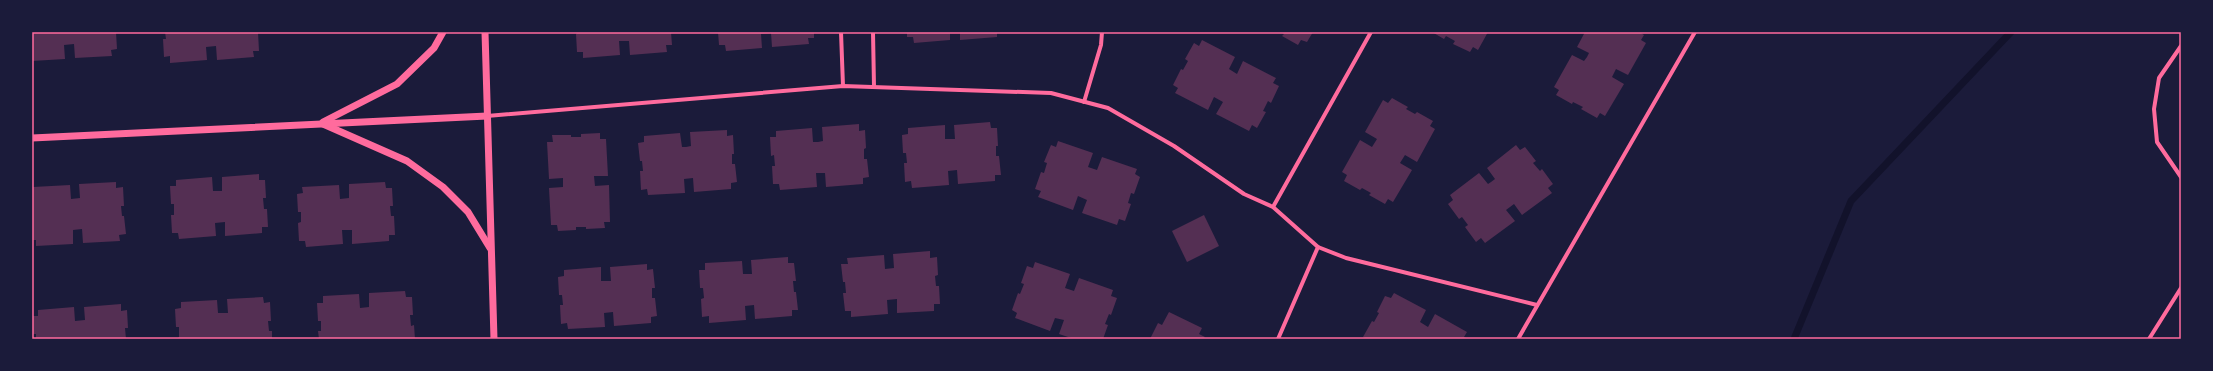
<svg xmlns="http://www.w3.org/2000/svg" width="2213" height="371" font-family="'Nunito Sans',sans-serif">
	<rect width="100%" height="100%" fill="#1b1b3a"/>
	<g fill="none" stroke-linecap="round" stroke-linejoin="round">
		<path stroke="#12122b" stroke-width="7" d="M1794 339 1851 201 2011 32"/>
	</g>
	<g fill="#542f53">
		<path d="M32 32H116L117 49 111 50 112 56 75 58 74 44 64 45 65 59 32 61Z"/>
		<path d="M165 32H258L259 51H253L254 57 217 60 216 46 206 47 207 60 170 63V56L164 57 163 39H166Z"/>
		<path d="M578 32H671L672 45H666L667 52 630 55 629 41H619L620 55 583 58V52H577L576 34Z"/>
		<path d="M718 32H814V38H808L809 44 772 47 771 33 761 34 762 48 726 51 725 45H719Z"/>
		<path d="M907 32H950V40L914 43 913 37H907Z"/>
		<path d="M960 32H997V37L960 40Z"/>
		<path d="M1281 32H1313L1307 42 1301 40 1298 45 1282 36 1284 34Z"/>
		<path d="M1432 32H1488L1478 50 1473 47 1470 52 1453 44 1455 41 1446 36 1444 39Z"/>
		<path d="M1585 32H1639L1644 35 1641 40 1646 43 1628 75 1616 69 1612 77 1624 84 1605 116 1600 113 1597 118 1581 109 1583 107 1573 102 1572 104 1556 95 1559 90 1554 87 1572 55 1584 61 1587 57 1589 53 1577 47Z"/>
		<path d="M1202 40 1235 57 1229 69 1237 74 1243 61 1276 78 1273 83 1279 86 1271 103 1268 101 1263 111 1266 112 1257 128 1252 125 1249 131 1216 114 1223 102 1214 97 1208 110 1175 93 1178 88 1173 85 1181 69 1183 70 1188 61 1185 59 1194 43 1199 46Z"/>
		<path d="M1392 98 1408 107 1406 109 1415 114 1417 112 1433 121 1430 126 1435 129 1417 162 1405 155 1400 163 1412 170 1393 202 1388 199 1385 204 1369 195 1371 193 1362 188 1360 190 1344 181 1347 175 1342 172 1360 140 1372 147 1377 139 1365 132 1383 100 1388 103Z"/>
		<path d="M990 122 991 128H997L998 146H996V156H999L1001 175H995V181L958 184 957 170 948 171 949 185 912 188 911 181 905 182 904 163H907L906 153H903L902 135 908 134V128L945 125V139H955L954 125Z"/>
		<path d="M859 124V131L865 130 866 148 864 149V159H867L869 177 863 178V184L826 187 825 173H816L817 187 780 190 779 184H773L772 166H775L774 155 771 156 770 137H776V131L812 128 813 142H818L823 141 822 127Z"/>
		<path d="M727 130V136L733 135 734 154H732V164H735L737 182 731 183V189L694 192 693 178 684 179 685 193 648 195 647 189 641 190 640 171H643L642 161H640L638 143 644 142V136L680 133 682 147H686L691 146 690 132Z"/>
		<path d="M600 133V139H606L608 176H594L595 186 609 185 610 222H604L605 228 586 229V227H576V230L558 231 557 225H551L549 188 563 187V178L549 179 547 142H553L552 135H571V137H581V134Z"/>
		<path d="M1058 141 1093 153 1088 167 1097 170 1102 157 1137 169 1135 174 1140 177 1134 194 1131 193 1128 203 1131 204 1125 221 1119 219 1117 225 1082 213 1087 200 1078 196 1073 210 1038 197 1041 191 1035 189 1041 172 1044 173 1047 163 1044 162 1051 145 1056 147Z"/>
		<path d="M1516 145 1520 150 1525 147 1536 161 1533 163 1540 171 1542 169 1553 184 1548 188 1552 193 1522 215 1514 204 1506 210 1515 221 1485 243 1481 238 1476 242 1465 227 1468 225 1462 217 1459 219 1448 204 1453 200 1450 195 1479 173 1488 184 1491 182 1495 179 1487 168Z"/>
		<path d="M259 174V180H265L266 198H263L264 209H267L268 227H262V233L225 236V222L215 223 216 236 179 239 178 233H172L171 215H174V204H171L170 186H176V180L212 177 213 191H222V177Z"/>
		<path d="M116 182V188L123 187 124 206H121L122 216H124L126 234 119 235 120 241 83 243 82 229 73 230V244L36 246V240H32L33 187 70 185 71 199 80 198 79 184Z"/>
		<path d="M385 182 386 188H392L393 206H390L391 216H394L395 235H389V241L352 244V230H342L343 244 306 247 305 241H299L298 223 301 222V212H298L297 194 303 193 302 187 339 185 340 199 349 198V184Z"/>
		<path d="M1204 215 1219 246 1187 262 1172 231Z"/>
		<path d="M930 251V258L937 257 938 275 935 276 936 286H939L940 304H934V311L897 313V299L887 300 888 314 851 317V311H845L843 293H846L845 282H843L841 264H848L847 258 884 255 885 269 894 268 893 254Z"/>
		<path d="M788 257V263H794L796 281H793L794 292H796L798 310H792V316L755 319 754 305 745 306 746 320 709 323V316L702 317 701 299 704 298 703 288H700L699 270H705V263L742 261 743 274H752L751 260Z"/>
		<path d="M1035 262 1070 274 1065 288 1074 291 1079 278 1113 290 1111 296 1117 298 1111 315 1109 314 1105 324 1108 325 1103 339H1074L1059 334 1064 320 1055 318 1050 331 1015 318 1017 313 1012 310 1018 293 1020 294 1024 284 1021 283 1027 266 1033 268Z"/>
		<path d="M647 264V270L653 269 655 288H652V298H655L657 316 651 317V323L614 326 613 312 604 313 605 327 568 329 567 323 561 324 560 305H563L562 295H559L558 277 564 276V270L601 267V281H611L610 267Z"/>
		<path d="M405 291 406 297H412L413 315H410L411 326 414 325 415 339H319L318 331H321V321H318L317 303H323V296L359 294 360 308 369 307V293Z"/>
		<path d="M1394 293 1426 310 1420 322 1428 327 1435 314 1467 332 1464 337 1468 339H1367L1363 337 1372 321 1374 322 1379 313 1377 312 1385 296 1391 298Z"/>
		<path d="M263 297 264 303 270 302 271 321H268L269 331H272V339H177L179 337V327H176L175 309 181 308V302L217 300 218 313H228L227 299Z"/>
		<path d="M121 304V311L127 310 128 328H125L126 339H36V334H33L32 316H38V310L74 307 75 321 85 320 84 307Z"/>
		<path d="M1169 312 1202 328 1199 334 1205 337 1203 339H1150L1158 323 1162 325Z"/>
	</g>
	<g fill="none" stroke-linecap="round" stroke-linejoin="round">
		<g stroke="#ff6b9d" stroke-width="4">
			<path d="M841 32 843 86"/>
			<path d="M873 32 874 87"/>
			<path d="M2181 46 2159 78 2154 109 2157 142 2181 177"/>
			<path d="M1084 102 1101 45 1102 32"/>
			<path d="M487 116 843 86 1051 93 1108 108 1174 146 1244 194 1273 207 1318 247 1346 258 1537 305"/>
			<path d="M1273 207 1371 32"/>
			<path d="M1278 339 1318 247"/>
			<path d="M1518 339 1695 32"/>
			<path d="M2149 339 2181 288"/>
		</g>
		<g stroke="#ff6b9d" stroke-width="7">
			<path d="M485 32 494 339"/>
			<path d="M323 122 397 84 434 48 443 32"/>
			<path d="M323 124 407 161 443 187 468 212 490 248"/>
			<path d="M32 138 487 116"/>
		</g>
	</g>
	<rect width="2213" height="371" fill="none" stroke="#1b1b3a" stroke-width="66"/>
	<rect x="33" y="33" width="2147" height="305" fill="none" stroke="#ff6b9d" stroke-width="1.5"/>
</svg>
